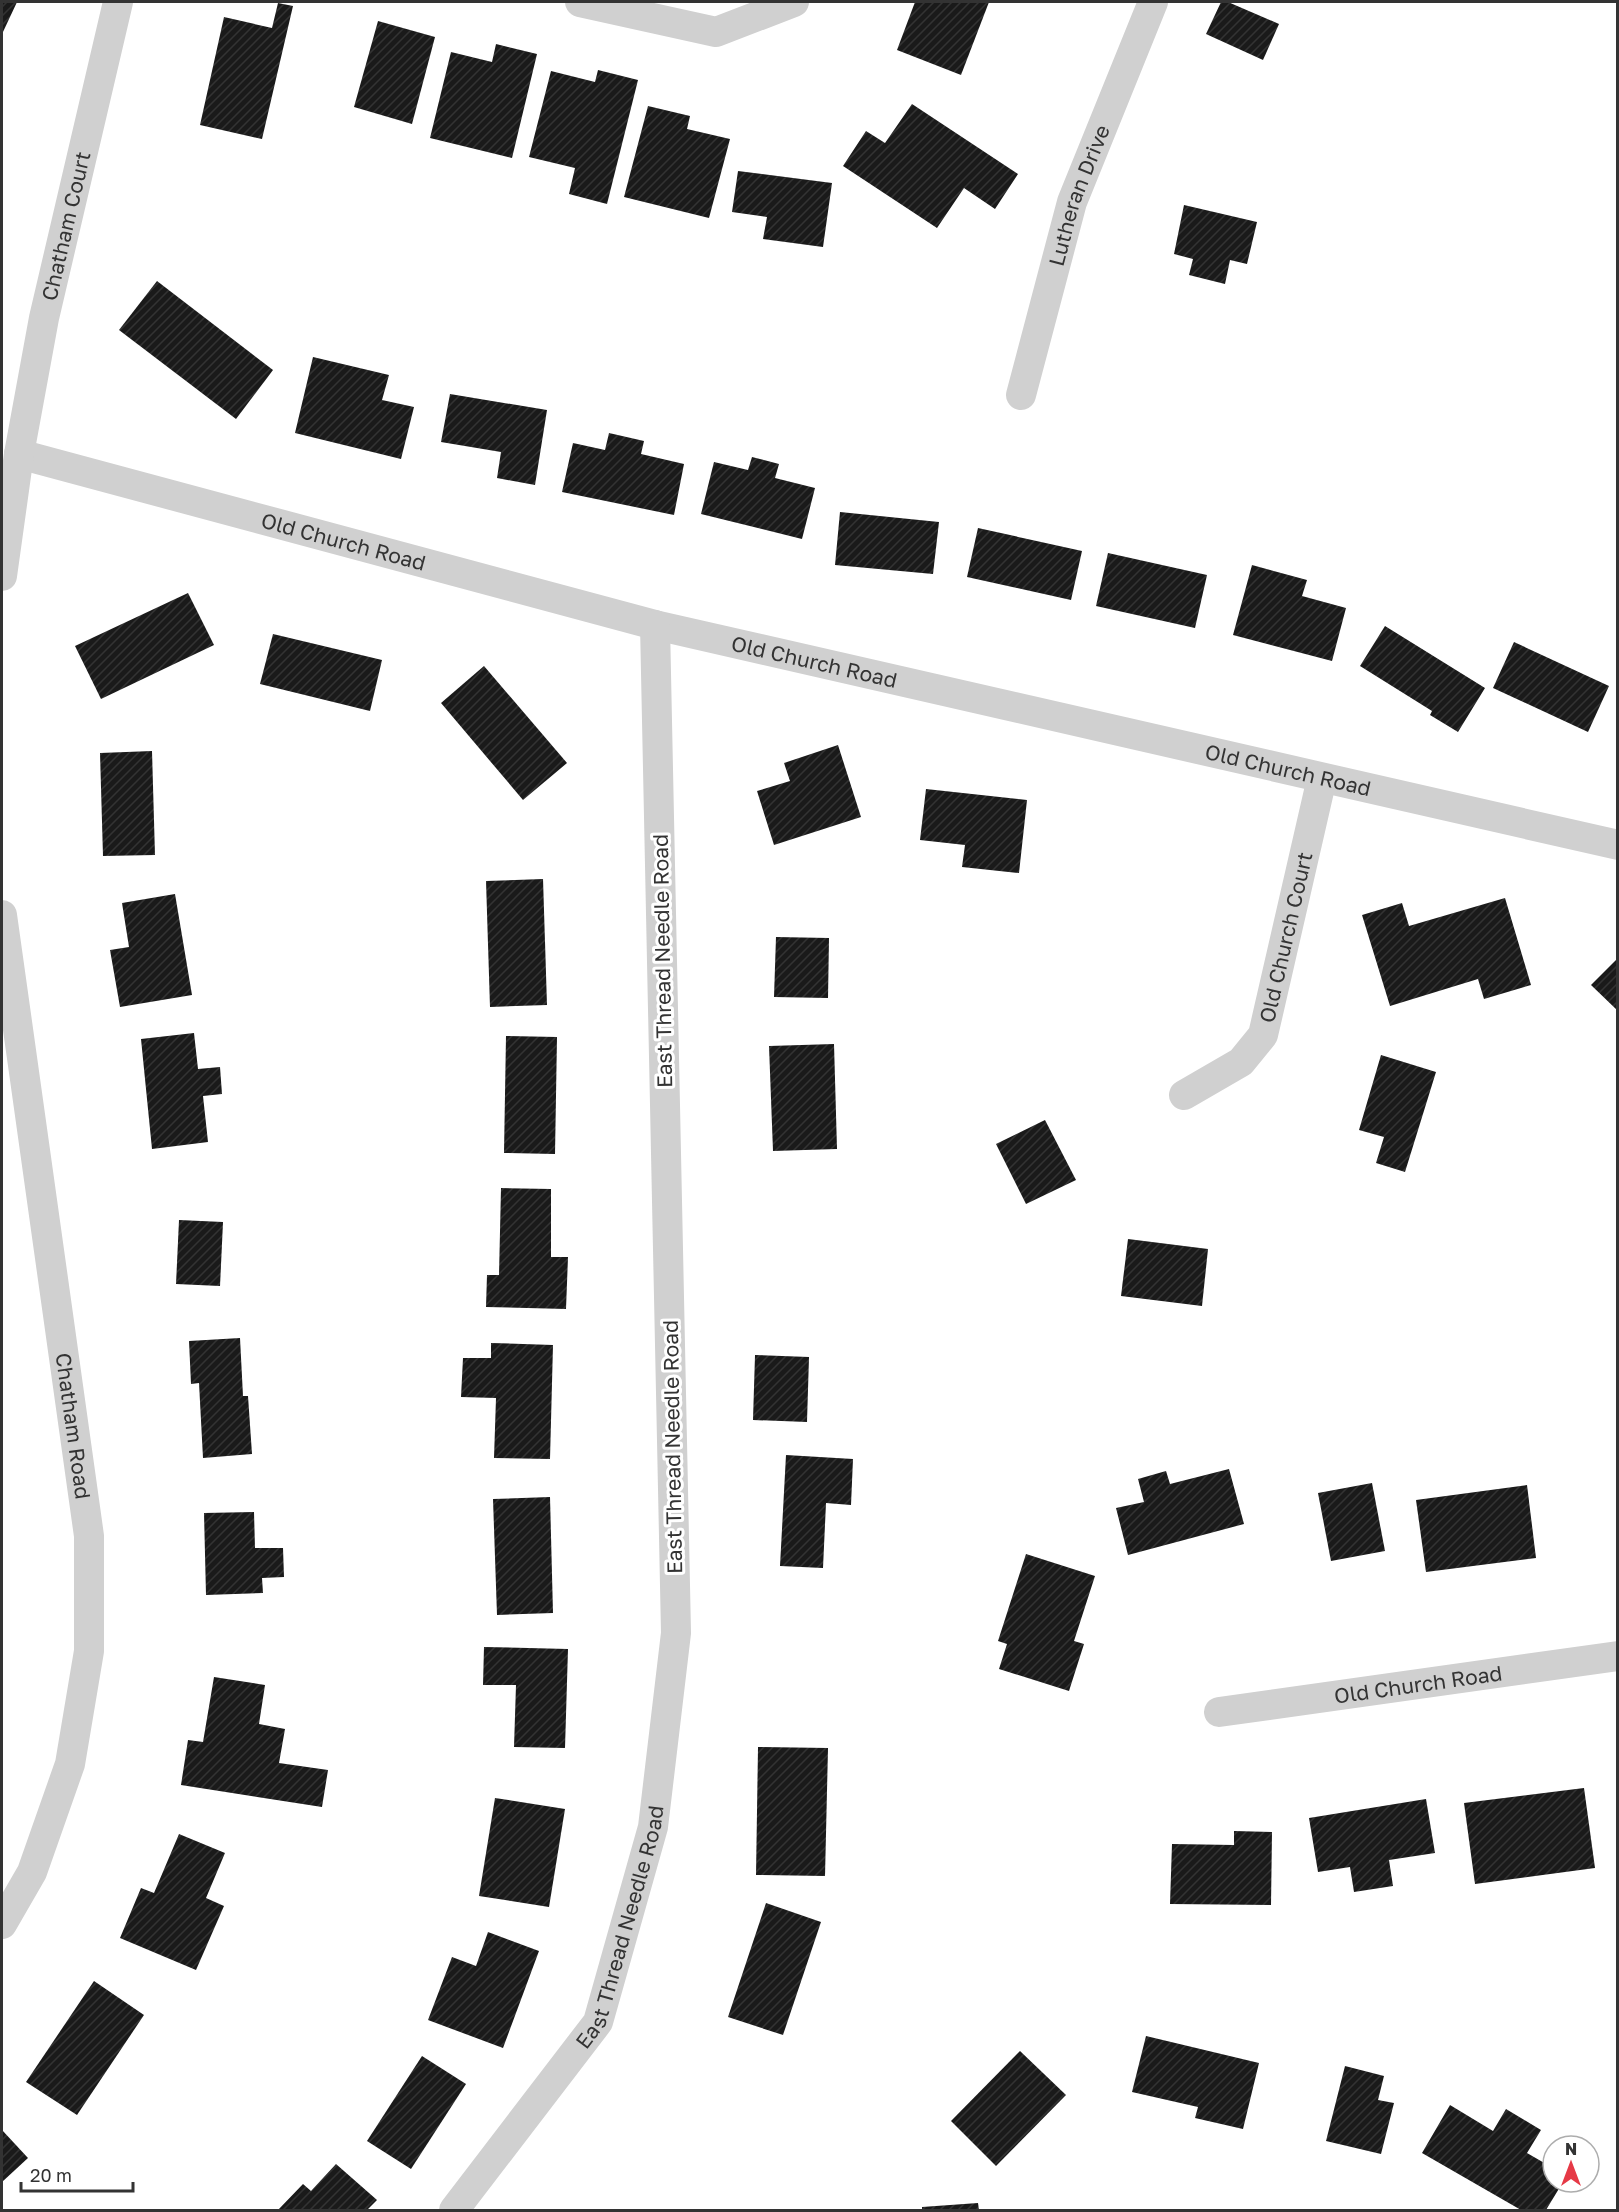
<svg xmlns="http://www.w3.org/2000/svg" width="1619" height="2212" font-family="'Golos Text',sans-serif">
	<defs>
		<pattern id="building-hatch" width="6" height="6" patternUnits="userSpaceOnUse" patternTransform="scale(1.5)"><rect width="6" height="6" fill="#1a1a1a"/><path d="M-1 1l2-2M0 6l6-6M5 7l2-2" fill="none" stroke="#333"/></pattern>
	</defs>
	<rect width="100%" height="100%" fill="#fff"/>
	<g fill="url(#building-hatch)">
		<path d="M2 2H17L2 34Z"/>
		<path d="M915 2H989L961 75 897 50Z"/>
		<path d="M1221 2H1228L1279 24 1263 60 1206 34Z"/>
		<path d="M278 3 293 6 262 139 200 125 224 17 272 28Z"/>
		<path d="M378 21 435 37 412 124 354 107Z"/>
		<path d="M496 44 537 54 512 158 430 138 451 52 492 62Z"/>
		<path d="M598 70 638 80 607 204 569 194 575 168 529 157 551 71 595 82Z"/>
		<path d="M912 104 1018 174 995 209 964 188 937 228 843 166 866 131 885 143Z"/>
		<path d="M648 106 690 116 687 129 730 139 709 218 624 197Z"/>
		<path d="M738 171 832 183 823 247 763 239 767 217 732 212Z"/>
		<path d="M1184 205 1257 222 1247 264 1230 260 1225 284 1189 275 1193 259 1174 254Z"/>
		<path d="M157 281 273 370 236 419 119 330Z"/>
		<path d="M313 357 389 375 382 400 414 407 401 459 295 433Z"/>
		<path d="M450 394 547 410 535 485 497 478 501 452 441 442Z"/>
		<path d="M609 433 644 441 641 454 684 464 674 515 562 492 573 443 605 450Z"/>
		<path d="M752 457 779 464 775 478 815 488 802 539 701 514 714 462 748 470Z"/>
		<path d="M840 512 939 522 933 574 835 565Z"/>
		<path d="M978 528 1082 551 1071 600 967 577Z"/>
		<path d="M1108 553 1207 575 1195 628 1096 606Z"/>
		<path d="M1252 565 1307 580 1302 596 1346 608 1332 661 1233 635Z"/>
		<path d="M188 593 214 645 101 699 75 646Z"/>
		<path d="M1385 626 1485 688 1458 732 1430 715 1432 711 1360 666Z"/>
		<path d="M273 634 382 660 370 711 260 684Z"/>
		<path d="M1514 642 1609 686 1588 732 1493 688Z"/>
		<path d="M484 666 567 763 523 800 441 703Z"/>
		<path d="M838 745 861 817 774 845 757 791 790 781 784 763Z"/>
		<path d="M152 751 155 855 103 856 100 753Z"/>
		<path d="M926 789 1027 800 1019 873 962 867 965 845 920 840Z"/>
		<path d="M543 879 547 1005 490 1007 486 881Z"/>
		<path d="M175 894 192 995 120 1007 110 950 129 947 122 903Z"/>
		<path d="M1505 898 1531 985 1484 999 1478 979 1390 1006 1362 915 1402 903 1409 926Z"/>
		<path d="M776 937 829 938 828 998 774 997Z"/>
		<path d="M1618 958V1011L1591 985Z"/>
		<path d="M194 1033 198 1069 220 1067 222 1094 203 1096 208 1142 152 1149 141 1039Z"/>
		<path d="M506 1036 557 1037 555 1154 504 1153Z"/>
		<path d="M834 1044 837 1149 773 1151 769 1046Z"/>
		<path d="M1381 1055 1436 1072 1405 1172 1376 1163 1384 1137 1359 1130Z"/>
		<path d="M1045 1120 1076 1180 1026 1204 996 1144Z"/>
		<path d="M501 1188 551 1189V1257H568L566 1309 486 1307 487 1275H499Z"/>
		<path d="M179 1220 223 1222 220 1286 176 1284Z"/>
		<path d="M1128 1239 1208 1249 1202 1306 1121 1296Z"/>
		<path d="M240 1338 243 1396H248L252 1454 203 1458 199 1383 191 1384 189 1341Z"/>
		<path d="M491 1343 553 1345 550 1459 494 1458 496 1398 461 1397 463 1358H491Z"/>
		<path d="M755 1355 809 1357 807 1422 753 1420Z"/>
		<path d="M786 1455 853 1459 851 1505 826 1503 823 1568 780 1566Z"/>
		<path d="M1229 1469 1244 1524 1128 1555 1116 1508 1144 1502 1138 1479 1166 1471 1170 1484Z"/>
		<path d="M1372 1483 1385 1551 1331 1561 1318 1493Z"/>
		<path d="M1527 1485 1536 1558 1426 1572 1416 1500Z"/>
		<path d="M550 1497 553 1613 497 1615 493 1499Z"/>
		<path d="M254 1512 255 1548H283L284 1577 262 1578 263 1593 206 1595 204 1513Z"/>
		<path d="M1026 1554 1095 1576 1074 1641 1084 1644 1069 1691 999 1669 1007 1644 998 1641Z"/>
		<path d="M484 1647 568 1649 565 1748 514 1747 516 1685H483Z"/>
		<path d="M214 1677 265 1685 259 1724 285 1729 279 1763 328 1770 322 1807 181 1785 188 1740 203 1742Z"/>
		<path d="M758 1747 828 1748 825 1876 756 1875Z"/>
		<path d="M1584 1788 1595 1868 1475 1884 1464 1803Z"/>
		<path d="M495 1798 565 1809 549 1907 479 1896Z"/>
		<path d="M1426 1799 1435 1853 1389 1860 1393 1886 1354 1892 1350 1867 1318 1872 1309 1818Z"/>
		<path d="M1234 1831 1272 1832 1271 1905 1170 1904 1172 1844 1234 1845Z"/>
		<path d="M179 1834 225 1853 206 1898 224 1906 196 1970 120 1938 141 1888 154 1893Z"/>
		<path d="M766 1903 821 1922 783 2035 728 2017Z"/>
		<path d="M488 1932 539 1951 503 2048 428 2020 452 1957 476 1966Z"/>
		<path d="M94 1981 144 2015 77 2115 26 2082Z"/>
		<path d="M1146 2036 1259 2063 1243 2129 1195 2118 1198 2107 1132 2092Z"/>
		<path d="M1020 2051 1066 2095 996 2166 951 2121Z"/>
		<path d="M422 2056 466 2084 411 2169 367 2141Z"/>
		<path d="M1345 2066 1384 2076 1378 2100 1394 2103 1381 2154 1326 2141Z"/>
		<path d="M1450 2105 1493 2131 1506 2109 1541 2130 1527 2153 1553 2168V2182H1563L1546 2210H1521L1422 2153Z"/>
		<path d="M2 2130 28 2158 2 2182Z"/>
		<path d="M336 2164 377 2200 367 2210H278L303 2184 311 2191Z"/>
		<path d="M978 2203 979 2210H922V2207Z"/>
	</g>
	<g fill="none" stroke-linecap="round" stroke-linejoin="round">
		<g stroke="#d0d0d0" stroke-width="30">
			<path d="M580 2 716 32 794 2"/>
			<path id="s1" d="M1021 395 1072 202 1153 2"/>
			<path id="s2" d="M19 454 655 625 1618 845"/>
			<path id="s3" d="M2 576 19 454 44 318 118 2"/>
			<path id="s4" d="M2 915 89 1536V1651L70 1764 32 1872 2 1924"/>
			<path id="s5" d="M1184 1095 1241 1062 1263 1035 1322 778"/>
			<path id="s6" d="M1219 1712 1618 1656"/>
			<path id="s7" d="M454 2210 598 2022 653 1827 676 1633 655 625"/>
		</g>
	</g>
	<g text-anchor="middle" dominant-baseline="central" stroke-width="6" stroke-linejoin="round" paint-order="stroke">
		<g font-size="21" fill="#333" stroke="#fff">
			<text stroke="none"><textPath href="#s1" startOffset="208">Lutheran Drive</textPath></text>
			<text stroke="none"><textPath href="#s3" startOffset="356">Chatham Court</textPath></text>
			<text stroke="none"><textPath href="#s2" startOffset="336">Old Church Road</textPath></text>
			<text stroke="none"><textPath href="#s2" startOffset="822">Old Church Road</textPath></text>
			<text stroke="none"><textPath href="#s2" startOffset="1308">Old Church Road</textPath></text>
			<text stroke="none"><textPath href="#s5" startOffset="201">Old Church Court</textPath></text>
			<text transform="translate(662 961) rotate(-91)">East Thread Needle Road</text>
			<text stroke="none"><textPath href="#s4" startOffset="516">Chatham Road</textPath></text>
			<text transform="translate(672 1447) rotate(-91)">East Thread Needle Road</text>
			<text stroke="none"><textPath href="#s6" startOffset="201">Old Church Road</textPath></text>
			<text stroke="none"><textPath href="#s7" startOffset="334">East Thread Needle Road</textPath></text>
		</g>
	</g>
	<rect width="1619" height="2212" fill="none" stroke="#333333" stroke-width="6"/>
	<g transform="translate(1571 2164)"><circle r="28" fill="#ffffff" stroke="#adadad" stroke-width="1.5"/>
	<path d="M0-4.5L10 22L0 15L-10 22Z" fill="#e63946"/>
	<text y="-9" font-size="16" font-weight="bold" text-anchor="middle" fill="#333333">N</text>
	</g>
	<path d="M21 2182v9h112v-9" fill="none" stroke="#333333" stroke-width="3"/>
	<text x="30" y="2182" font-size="18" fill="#333333" stroke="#ffffff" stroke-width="4.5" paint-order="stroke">20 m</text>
</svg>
